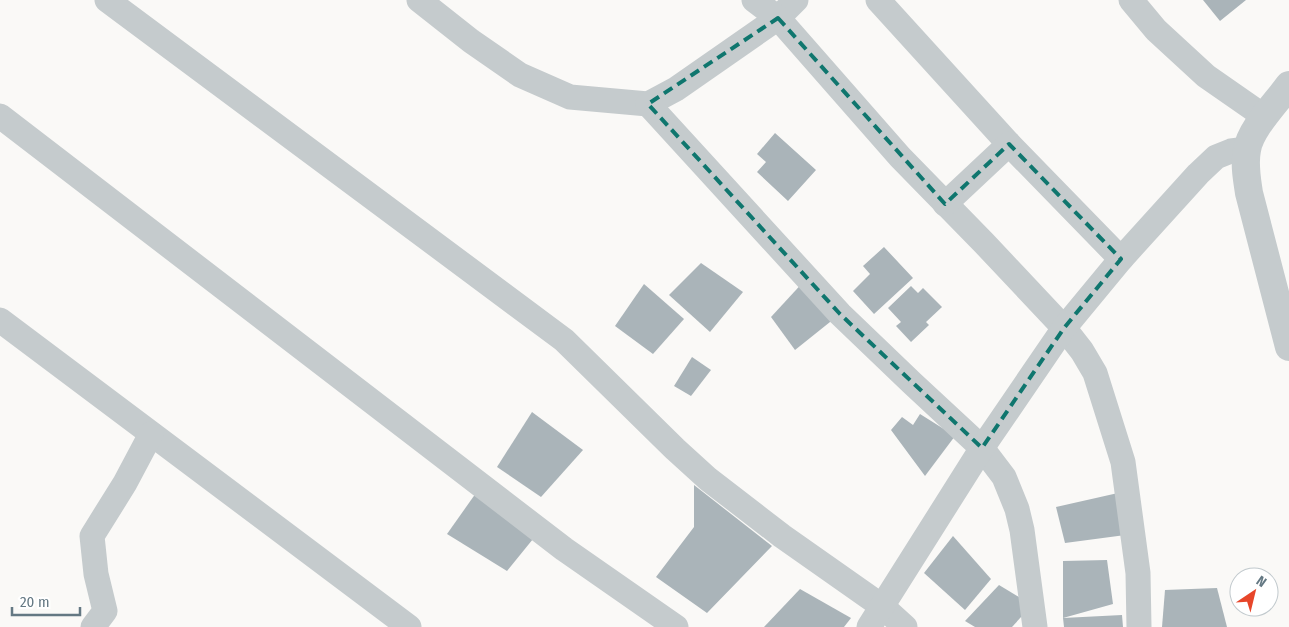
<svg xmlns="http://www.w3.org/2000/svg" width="1289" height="627" font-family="'Fira Sans Condensed',sans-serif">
	<rect width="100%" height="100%" fill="#faf9f7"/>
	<g fill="#aab4b9">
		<path d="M1203 0H1246L1220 21Z"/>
		<path d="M775 133 816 170 788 201 757 172 766 162 757 154Z"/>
		<path d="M884 247 913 278 874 314 853 291 870 274 863 266Z"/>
		<path d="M701 263 743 292 710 332 669 295Z"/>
		<path d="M807 278 840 314 795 350 771 317Z"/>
		<path d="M644 284 684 319 653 354 615 326Z"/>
		<path d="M911 286 918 293 923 288 942 307 926 322 929 325 911 342 896 326 901 322 888 308Z"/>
		<path d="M692 357 711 370 691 396 674 386Z"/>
		<path d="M532 412 583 450 541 497 497 467Z"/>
		<path d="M920 414 955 436 925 476 891 430 902 417 913 425Z"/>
		<path d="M694 485 772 546 707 613 656 577 694 527Z"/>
		<path d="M476 493 533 539 507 571 447 534Z"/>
		<path d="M1118 493 1133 534 1065 543 1056 507Z"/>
		<path d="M953 536 991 579 965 610 924 573Z"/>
		<path d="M1107 560 1113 604 1063 618 1122 615 1123 627H1064L1063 618V561Z"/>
		<path d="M999 585 1032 605 1012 627H975L965 621Z"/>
		<path d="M1217 588 1227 627H1162L1165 590Z"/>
		<path d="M800 589 851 618 844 627H764Z"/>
	</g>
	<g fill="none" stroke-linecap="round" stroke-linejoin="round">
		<g stroke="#c5cbcd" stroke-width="25">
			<path d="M107 0 564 340 675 449 708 479 782 536 883 607 905 627"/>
			<path d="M419 0 471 41 520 75 570 97 648 104 676 89 778 18 796 0"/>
			<path d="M754 0 778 18 900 157 984 243 1064 328 1082 351 1095 373 1123 462 1138 573 1139 627"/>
			<path d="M878 0 1009 144 1121 259"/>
			<path d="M1131 0 1156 30 1206 76 1265 117"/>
			<path d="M648 104 840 314 912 383 982 448 1004 477 1017 509 1022 530 1035 627"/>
			<path d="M0 116 564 549 676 627"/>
			<path d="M945 204 1009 144"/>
			<path d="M0 320 409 627"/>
			<path d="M93 627 105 611 96 574 92 536 125 483 151 434"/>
			<path d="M869 627 982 448 1064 328 1121 259 1198 174 1216 157 1231 151 1247 149"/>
		</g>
		<path stroke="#c5cbcd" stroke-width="28" d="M1289 85C1276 103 1250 129 1247 150 1244 165 1247 179 1249 193L1289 347"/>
	</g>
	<path fill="none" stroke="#0f766e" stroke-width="4" stroke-dasharray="10 6" stroke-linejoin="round" d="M778 18 945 204 1009 144 1121 259 1064 328 982 448 840 314 648 104Z"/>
	<g transform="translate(1254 592) rotate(35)"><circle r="24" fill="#ffffff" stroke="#c1c9cd"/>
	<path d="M0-4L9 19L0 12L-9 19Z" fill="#e7462a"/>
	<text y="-8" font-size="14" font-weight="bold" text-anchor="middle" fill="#647883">N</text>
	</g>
	<path d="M12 607v8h68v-8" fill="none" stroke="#647883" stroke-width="2.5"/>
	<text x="20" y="607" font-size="15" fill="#647883" stroke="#ffffff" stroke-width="4" paint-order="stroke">20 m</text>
</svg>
